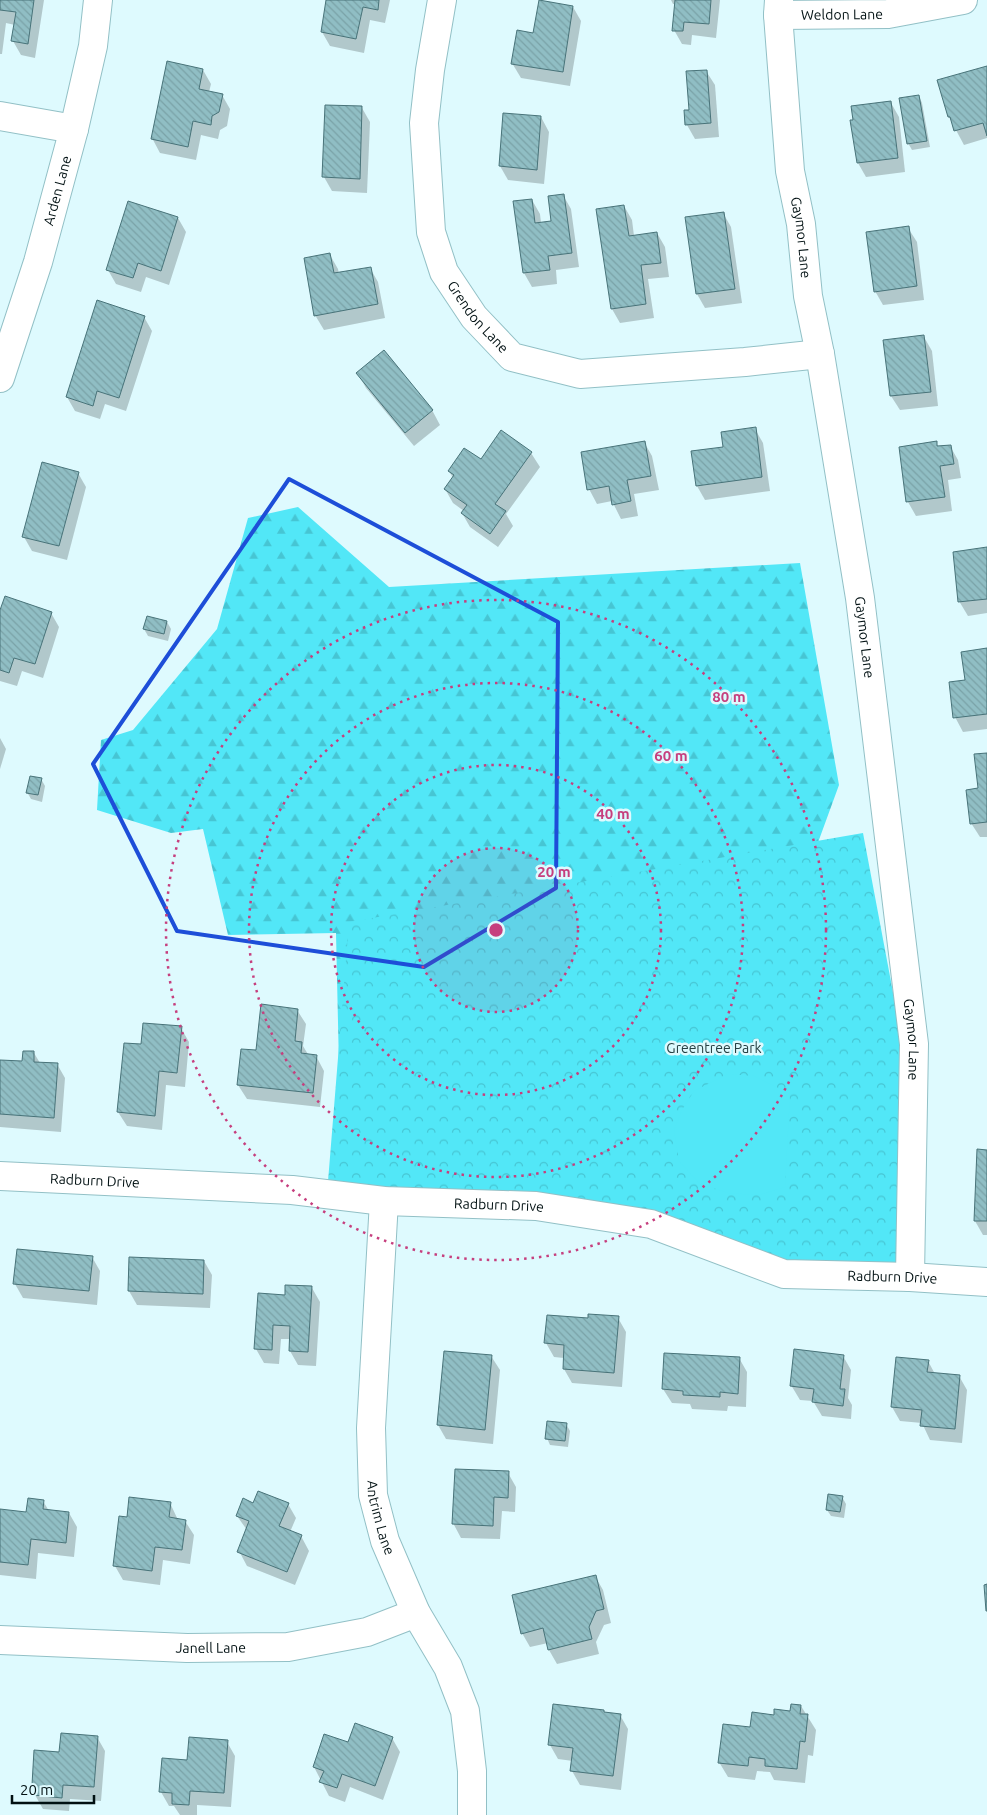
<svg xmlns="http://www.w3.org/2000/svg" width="987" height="1815" font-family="Ubuntu,sans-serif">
	<defs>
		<pattern id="forest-firs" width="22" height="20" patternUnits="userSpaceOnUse" patternTransform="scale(1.25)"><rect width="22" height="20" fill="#52e7f7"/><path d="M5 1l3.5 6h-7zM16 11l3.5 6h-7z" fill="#46c5d3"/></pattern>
		<pattern id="park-crowns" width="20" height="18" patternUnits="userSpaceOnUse" patternTransform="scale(1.25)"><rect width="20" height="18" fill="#52e7f7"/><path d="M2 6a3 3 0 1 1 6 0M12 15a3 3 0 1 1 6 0" fill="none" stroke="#46c5d3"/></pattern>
		<pattern id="building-back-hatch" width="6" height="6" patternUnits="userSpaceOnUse" patternTransform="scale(1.25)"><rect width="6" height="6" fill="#90bec4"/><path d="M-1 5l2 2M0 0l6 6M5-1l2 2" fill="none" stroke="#7aa2a7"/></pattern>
	</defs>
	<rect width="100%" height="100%" fill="#defafe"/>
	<path fill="url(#forest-firs)" d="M298 507 389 587 800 563 839 785 812 859 339 1067 336 933 228 935 203 829 171 833 97 810 101 740 133 730 217 629 248 518Z"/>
	<path fill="url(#park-crowns)" d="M863 833 902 1040 900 1267 784 1274 651 1224 327 1194 349 922Z"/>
	<path fill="#52e7f7" d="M728 1074 754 1076 790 1094 785 1187 759 1195 728 1193 699 1183 679 1161 674 1130 682 1110 694 1091Z"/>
	<g fill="#0003">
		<path d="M0 0H44L35 58 21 55 13 41 15 25 6 23 2 54H0Z"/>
		<path d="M328 0H390L385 23 370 20 364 53 330 46 322 32Z"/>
		<path d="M671 0H727H720L716 38 692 35 691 45 682 44 674 30 676 4H673Z"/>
		<path d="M573 7 581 21 570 86 521 78 512 63 534 34Z"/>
		<path d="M987 67V138L964 145 949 117Z"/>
		<path d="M203 70 211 84 209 92 222 95 230 109 227 126 220 130 218 139 201 135 196 160 160 153 152 138Z"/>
		<path d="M706 71 715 85 719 137 695 139 687 125Z"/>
		<path d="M919 96 922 103 930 147 912 150 908 143Z"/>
		<path d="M891 103 899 117 905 172 866 177 858 163Z"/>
		<path d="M326 106 362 108 370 122 367 193 332 191 324 177Z"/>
		<path d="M505 114 541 117 549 132 544 184 508 180 500 166Z"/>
		<path d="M563 195 571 209 579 267 556 270 557 284 532 287 524 273 515 202 532 200 540 214 541 223 553 222Z"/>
		<path d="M624 206 632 220 634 236 657 233 665 247 669 277 648 279 654 318 620 323 612 309Z"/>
		<path d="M723 213 731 227 742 303 705 308 697 294Z"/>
		<path d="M178 218 186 232 169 285 146 277 141 292 116 284 108 270Z"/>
		<path d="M908 228 917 242 924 300 883 305 875 291Z"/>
		<path d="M330 255 338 269 339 274 370 268 378 282 385 318 324 330 315 315Z"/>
		<path d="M144 317 152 331 126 411 105 404 100 419 75 411 67 397Z"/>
		<path d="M924 337 932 351 938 406 900 410 891 396 885 341Z"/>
		<path d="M358 374 432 410 440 425 414 446 366 388Z"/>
		<path d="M755 429 763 443 770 491 705 500 697 486 725 448Z"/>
		<path d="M644 442 652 456 659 490 634 494 638 516 621 519 612 501 597 504 589 489Z"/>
		<path d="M936 443 939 447 950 446 958 460 961 478 948 480 952 511 916 516 908 502Z"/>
		<path d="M531 453 540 467 506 514 513 526 498 547 470 527 462 513 464 511 453 503 445 489 453 478 449 471 481 461Z"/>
		<path d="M78 473 86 487 67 560 32 551 24 537Z"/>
		<path d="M987 549V613L968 616 959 601Z"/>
		<path d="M51 613 59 627 43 678 22 671 17 686 0 681V614Z"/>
		<path d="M167 622 171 629 168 641 148 636 144 629Z"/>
		<path d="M987 650V729L963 732 955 717 966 681Z"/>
		<path d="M0 738 6 749 0 769Z"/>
		<path d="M987 754V837H980L971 823Z"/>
		<path d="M41 779 45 786 42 802 31 799 27 792Z"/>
		<path d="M297 1010 306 1024 303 1046 309 1056H316L324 1071 320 1107 247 1099 238 1085 257 1052Z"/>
		<path d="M181 1028 189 1042 185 1087 166 1085 162 1130 127 1126 118 1112 125 1044 142 1046Z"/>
		<path d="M34 1053 40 1063 57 1064 65 1078 61 1132 0 1127V1061L24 1063Z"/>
		<path d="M987 1151V1235H983L975 1221Z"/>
		<path d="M92 1257 100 1271 97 1305 23 1298 15 1284Z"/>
		<path d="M204 1261 212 1275 210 1308 137 1305 129 1291Z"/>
		<path d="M312 1288 320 1302 316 1366 298 1365 290 1351 291 1339H281L279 1364 264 1363 256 1349 286 1296Z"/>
		<path d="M548 1316 589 1319 618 1318 626 1332 622 1387 572 1383 564 1369V1358L554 1357 546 1343Z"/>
		<path d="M445 1352 491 1356 500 1370 493 1444 446 1439 438 1425Z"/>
		<path d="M843 1356 851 1370 848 1398 852 1405 851 1419 822 1416 813 1401 800 1400 791 1385Z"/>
		<path d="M739 1358 747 1372 746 1407 728 1406 727 1411 692 1409 690 1404 672 1403 663 1389Z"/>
		<path d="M928 1361 935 1374 959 1376 967 1390 962 1443 930 1440 922 1423 900 1421 892 1407Z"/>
		<path d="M566 1424 570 1431 568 1447 550 1445 547 1438Z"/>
		<path d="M508 1473 516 1487 515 1512 502 1511 500 1539 461 1538 453 1523Z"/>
		<path d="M842 1497 846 1504 844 1518 831 1516 827 1510Z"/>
		<path d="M43 1501 49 1511 69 1513 77 1527 74 1557 38 1553 36 1579 0 1575V1510L27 1513Z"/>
		<path d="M170 1503 178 1520 185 1521 194 1535 190 1564 163 1560 160 1585 123 1580 115 1566 128 1519Z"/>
		<path d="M254 1504H288L296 1518 290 1532 301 1536 309 1551 295 1585 247 1566 239 1551 247 1530 237 1516Z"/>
		<path d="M595 1576 603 1590 611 1623 604 1625 596 1642 599 1654 557 1664 549 1650 548 1643 530 1647 522 1633Z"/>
		<path d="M801 1706 816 1730 813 1756 808 1755 805 1783 774 1780 770 1772 757 1771 755 1780 728 1777 719 1762 751 1728 775 1716 792 1713Z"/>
		<path d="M604 1711 605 1713 620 1715 628 1729 621 1790 580 1785 572 1771 573 1761 558 1759 550 1745Z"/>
		<path d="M97 1737 105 1751 101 1801 70 1799 69 1811 43 1809 35 1795V1788L33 1785 60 1753Z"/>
		<path d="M392 1738 400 1752 383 1800 350 1787 345 1802 329 1796 314 1767 348 1744Z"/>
		<path d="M227 1742 235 1756 231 1807 197 1805V1815H180L174 1806H169L161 1792 188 1761Z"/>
	</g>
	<g fill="url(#building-back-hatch)" stroke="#487379">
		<path d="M0 0H34L28 44 11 41 16 12 0 10Z"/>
		<path d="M326 0H379L378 10 363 7 356 39 321 32Z"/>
		<path d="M539 0 573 6 563 72 511 64 517 30 533 33Z"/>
		<path d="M675 0H711L709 24 684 22 683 31H672Z"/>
		<path d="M167 61 203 69 199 89 223 94 219 112 212 116 211 125 193 121 188 147 151 139Z"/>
		<path d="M987 66V136L983 123 954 131 950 117H948L937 80Z"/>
		<path d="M707 70 711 123 685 125 684 110H689L686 71Z"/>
		<path d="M919 95 927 141 907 144 899 98Z"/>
		<path d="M891 101 898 158 857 163 850 120H853L851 106Z"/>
		<path d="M325 105 362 106 360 179 322 177Z"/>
		<path d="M503 113 541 116 537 170 499 166Z"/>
		<path d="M564 194 572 253 548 256 550 270 523 273 513 201 532 199 535 223 551 221 548 196Z"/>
		<path d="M128 201 178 217 161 271 138 263 133 278 106 270Z"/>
		<path d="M624 205 629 236 657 232 661 263 641 265 646 304 611 309 596 209Z"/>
		<path d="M724 212 735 289 696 294 685 217Z"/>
		<path d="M909 226 917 286 874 292 866 232Z"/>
		<path d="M330 253 334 273 371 267 378 304 314 316 304 258Z"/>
		<path d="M97 300 145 316 119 398 97 391 93 406 66 397Z"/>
		<path d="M924 335 931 392 890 396 883 340Z"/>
		<path d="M384 350 433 410 405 433 356 373Z"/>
		<path d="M756 427 762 477 696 486 691 451 723 447 721 432Z"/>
		<path d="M501 430 532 452 495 504 506 511 490 534 461 513 467 505 444 489 454 475 448 471 464 448 481 459Z"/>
		<path d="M645 441 651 476 627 480 631 501 612 505 609 486 587 490 581 452Z"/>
		<path d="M937 441V446L951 445 954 464 940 466 945 497 906 502 899 447Z"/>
		<path d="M42 462 79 472 59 546 22 537Z"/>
		<path d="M987 547V599L958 602 953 552Z"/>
		<path d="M5 596 52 612 35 664 14 658 9 673 0 670V610Z"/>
		<path d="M147 616 167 621 164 634 143 629Z"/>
		<path d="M987 648V714L953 718 949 682 965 680 961 652Z"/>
		<path d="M987 753V822L970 824 966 790 978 788 974 754Z"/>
		<path d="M30 776 42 778 38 795 26 793Z"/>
		<path d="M261 1004 298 1009 295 1041 302 1042 301 1053 317 1055 313 1093 237 1085 241 1049 256 1050Z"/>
		<path d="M143 1023 182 1026 177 1073 159 1071 155 1116 117 1112 124 1043 141 1044Z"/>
		<path d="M23 1051H34V1062L58 1063 54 1118 0 1114V1060L22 1061Z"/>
		<path d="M977 1149 987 1150V1221H974Z"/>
		<path d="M17 1249 93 1256 89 1291 13 1284Z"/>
		<path d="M129 1257 204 1260 203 1294 128 1291Z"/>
		<path d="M285 1285 312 1286 308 1352 289 1351 290 1326 273 1325 272 1350 254 1349 258 1293 285 1295Z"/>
		<path d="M588 1314 619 1316 614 1373 563 1369 564 1345 544 1343 547 1315 588 1318Z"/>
		<path d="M794 1349 844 1355 840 1389H845L843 1406 812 1402 814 1389 790 1386Z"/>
		<path d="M444 1351 492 1355 485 1430 437 1425Z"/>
		<path d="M664 1353 740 1357 738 1394 720 1392V1397L683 1395V1391L662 1389Z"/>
		<path d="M896 1357 929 1360 927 1372 960 1375 955 1429 920 1426 922 1410 891 1407Z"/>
		<path d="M547 1421 567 1423 565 1441 545 1439Z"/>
		<path d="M455 1469 509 1471 508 1498 494 1497 493 1526 452 1524Z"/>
		<path d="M258 1491 289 1503 279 1526 302 1535 287 1572 237 1552 249 1521 236 1516 243 1498 253 1503Z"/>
		<path d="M828 1494 843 1496 840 1512 826 1510Z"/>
		<path d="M129 1497 171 1502 169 1517 186 1520 182 1550 155 1547 152 1571 113 1566 119 1516 127 1517Z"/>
		<path d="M28 1498 44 1500 43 1509 69 1512 66 1543 31 1539 28 1565 0 1562V1509L26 1512Z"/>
		<path d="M596 1575 604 1609 596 1611 589 1627 592 1639 548 1650 543 1628 521 1634 512 1595Z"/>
		<path d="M987 1584V1611H986L984 1585Z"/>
		<path d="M553 1704 604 1710V1712L621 1714 613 1776 570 1771 573 1748 548 1745Z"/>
		<path d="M791 1704 801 1705 800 1714H808L805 1742 800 1741 797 1769 765 1766V1759L749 1757 748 1766 718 1763 723 1724 750 1727 752 1712 774 1715V1709L790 1711Z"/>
		<path d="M355 1723 393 1737 375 1786 342 1774 337 1788 319 1782 324 1771 313 1767 324 1734 348 1742Z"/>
		<path d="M61 1733 98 1736 94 1787 63 1785 62 1798 33 1795 34 1786 32 1785 34 1750 59 1752Z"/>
		<path d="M189 1737 228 1740 224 1793 190 1791 189 1805 172 1804V1793L159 1792 162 1758 187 1760Z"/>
	</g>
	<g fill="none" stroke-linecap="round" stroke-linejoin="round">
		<defs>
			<g id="minor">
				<path id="s1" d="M442 0 430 70 424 123 431 232 444 272 474 317 512 357 580 374 745 362 820 354"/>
				<path id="s2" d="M779 0 778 15 790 171 801 224 808 296 820 354 860 598 914 1044 910 1277"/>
				<path id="s3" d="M778 15 888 14 963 0"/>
				<path d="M0 116 74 129"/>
				<path id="s4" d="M0 378 38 262 74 129 93 46 98 0"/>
				<path id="s5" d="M0 1176 292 1190 384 1201 536 1206 651 1224 784 1274 910 1277 987 1282"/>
				<path id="s6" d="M384 1201 371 1428 373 1495 385 1541 416 1613 448 1667 465 1711 472 1771V1815"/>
				<path id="s7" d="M0 1640 187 1648 288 1647 367 1632 416 1613"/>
			</g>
		</defs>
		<use href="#minor" stroke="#92c0c6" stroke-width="30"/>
		<use href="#minor" stroke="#fff" stroke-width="28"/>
	</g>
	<path fill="none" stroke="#1d4ed8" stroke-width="4" stroke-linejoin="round" d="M289 479 558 622 556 888 424 967 177 931 93 764Z"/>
	<circle cx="496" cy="930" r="82" fill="#c63f7e" fill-opacity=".12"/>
	<g fill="none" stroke="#c63f7e" stroke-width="2.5" stroke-dasharray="2.5 5">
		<circle cx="496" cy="930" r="82"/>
		<circle cx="496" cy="930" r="165"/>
		<circle cx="496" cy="930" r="247"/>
		<circle cx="496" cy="930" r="330"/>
	</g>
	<g text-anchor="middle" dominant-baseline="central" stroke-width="5" stroke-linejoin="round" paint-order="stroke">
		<g font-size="14" fill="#011012" stroke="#defafe">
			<text stroke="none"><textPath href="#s3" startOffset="64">Weldon Lane</textPath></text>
			<text stroke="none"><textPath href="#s4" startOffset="196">Arden Lane</textPath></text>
			<text stroke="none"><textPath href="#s2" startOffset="239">Gaymor Lane</textPath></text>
			<text stroke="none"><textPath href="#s1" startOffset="332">Grendon Lane</textPath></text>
			<text stroke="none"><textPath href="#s2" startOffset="644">Gaymor Lane</textPath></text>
			<text stroke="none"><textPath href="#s2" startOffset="1049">Gaymor Lane</textPath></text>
			<text stroke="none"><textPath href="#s5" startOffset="95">Radburn Drive</textPath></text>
			<text stroke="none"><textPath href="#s5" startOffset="500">Radburn Drive</textPath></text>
			<text stroke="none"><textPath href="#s5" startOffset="904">Radburn Drive</textPath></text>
			<text stroke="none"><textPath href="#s6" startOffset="318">Antrim Lane</textPath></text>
			<text stroke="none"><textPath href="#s7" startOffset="211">Janell Lane</textPath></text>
		</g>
		<g font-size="14" fill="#264043" stroke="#defafe">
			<text x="714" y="1048">Greentree Park</text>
		</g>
	</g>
	<circle cx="496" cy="930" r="8" fill="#c63f7e" stroke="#defafe" stroke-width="2.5"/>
	<g font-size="15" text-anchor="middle" font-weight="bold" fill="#c63f7e" stroke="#defafe" stroke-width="5" stroke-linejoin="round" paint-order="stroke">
		<text x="729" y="702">80 m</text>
		<text x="671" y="761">60 m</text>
		<text x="613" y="819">40 m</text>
		<text x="554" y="877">20 m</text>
	</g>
	<path d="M12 1795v8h82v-8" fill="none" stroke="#011012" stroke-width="2.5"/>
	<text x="20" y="1795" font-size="15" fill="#011012" stroke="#defafe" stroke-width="4" paint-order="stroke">20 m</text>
</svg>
